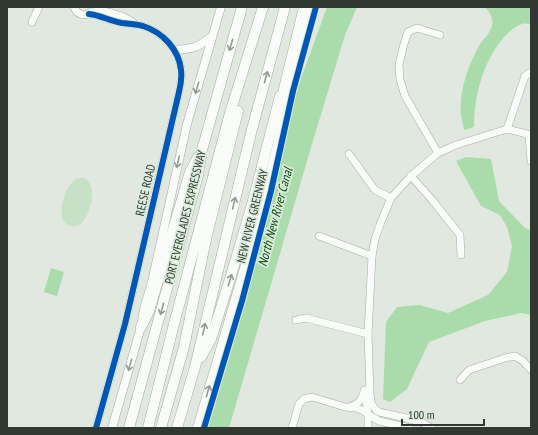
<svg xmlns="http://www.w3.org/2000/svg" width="538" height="435" font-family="'PT Sans Narrow',sans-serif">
	<rect width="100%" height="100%" fill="#e0e8e0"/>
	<path fill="#c6e1c6" d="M78 178H85C98 186 91 217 79 225 76 226 73 227 70 226 60 223 61 209 63 201 65 192 70 182 78 178Z"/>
	<g fill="#aadcab">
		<path d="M327 7H357L345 35 312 144 229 428H208L247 291 277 183 294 98Z"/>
		<path d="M485 7H531V24C528 24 524 23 522 24 515 26 509 32 504 37 483 62 474 95 474 127L464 130C463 125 462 120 461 115 459 90 468 66 480 44 484 39 490 33 492 26 494 20 490 12 485 7Z"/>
		<path d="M466 157 491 159 499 201 524 227 531 231V315L521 313 485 321 429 342 407 389 390 402 383 399 386 322 397 307 419 305 448 313 488 295 507 272 512 246 507 227 500 215 481 206 456 161Z"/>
		<path d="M51 268 64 272 57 296 44 292Z"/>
	</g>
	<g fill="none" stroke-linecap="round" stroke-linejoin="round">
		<defs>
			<g id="minor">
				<path d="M74 7C77 15 85 17 91 12"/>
				<path d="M96 7 98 9 122 16 133 22"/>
				<path d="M89 14C100 15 110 21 122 23 129 24 136 24 143 26 162 32 179 49 181 70 182 77 181 84 179 92L125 324 96 428"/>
				<path d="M32 22 39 7"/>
				<path d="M507 129 525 76 531 72"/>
				<path d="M529 135 531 161"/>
				<path d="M438 153 405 96 400 80 399 65 404 44 408 32 417 28 440 35"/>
				<path d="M349 154 375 190 391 198"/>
				<path d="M411 176 433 201 460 235 461 255"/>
				<path d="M319 236 372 256"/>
				<path d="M296 320 306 318 368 334"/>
				<path d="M460 380 469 370 505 358 515 356 523 361 531 370"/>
				<path d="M365 390 366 401 368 414 379 421 410 428"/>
				<path d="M349 407C358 404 362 401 364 391"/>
				<path d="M292 428 299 404 304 399 312 397 345 407 356 408 362 410 368 414V428"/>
				<path d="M432 428 421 422 406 418 379 412 376 410 371 403 370 392 368 334 372 256 375 239 381 222 391 198 411 176 438 153 456 145 507 129 531 135"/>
			</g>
			<g id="major">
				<path d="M174 50C192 49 197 48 211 37"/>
				<path d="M280 101 303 7"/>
				<path d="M112 428 141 327 144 309 152 282 187 124 221 7"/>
				<path d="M197 428 252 241 277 144 294 66 310 7"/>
			</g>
			<g id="highway">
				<path d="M141 327 149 311 190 172 198 157"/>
				<path d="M201 357 211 339 230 279 253 201 280 96"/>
				<path d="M129 428 198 175 202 150 242 7"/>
				<path d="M148 428 173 328 230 113 263 7"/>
				<path d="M161 428 184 347 206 239 238 111"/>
				<path d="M177 428 195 367 251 133 285 7"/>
			</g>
		</defs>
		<use href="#minor" stroke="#a6aca6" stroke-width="8"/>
		<use href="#major" stroke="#a6aca6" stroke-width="9"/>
		<use href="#highway" stroke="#a6aca6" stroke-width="11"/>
		<use href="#minor" stroke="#fafcfa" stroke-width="7"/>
		<use href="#major" stroke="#fafcfa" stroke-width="8"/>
		<use href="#highway" stroke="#fafcfa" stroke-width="10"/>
		<defs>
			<g id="cycleway">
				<path d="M89 14C100 15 110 21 122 23 129 24 136 24 143 26 162 32 179 49 181 70 182 77 181 84 179 92L125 324 96 428"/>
				<path d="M204 428 242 301 271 191 293 91 316 7"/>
			</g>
		</defs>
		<use href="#cycleway" stroke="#dcecdc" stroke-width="8"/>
		<use href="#cycleway" stroke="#0057b8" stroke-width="6"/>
	</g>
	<defs><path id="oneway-shaft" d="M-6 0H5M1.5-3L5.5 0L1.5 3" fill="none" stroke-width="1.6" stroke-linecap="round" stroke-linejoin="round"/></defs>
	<g stroke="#969a96">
		<use href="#oneway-shaft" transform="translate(231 45) rotate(106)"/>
		<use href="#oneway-shaft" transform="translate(266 77) rotate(-75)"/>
		<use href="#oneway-shaft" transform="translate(197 88) rotate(106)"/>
		<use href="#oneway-shaft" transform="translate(178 162) rotate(103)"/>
		<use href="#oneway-shaft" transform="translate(234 203) rotate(-77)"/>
		<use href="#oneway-shaft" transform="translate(230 280) rotate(-73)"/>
		<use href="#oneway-shaft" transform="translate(162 309) rotate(105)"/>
		<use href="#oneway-shaft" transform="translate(204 329) rotate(-77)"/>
		<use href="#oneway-shaft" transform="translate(130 365) rotate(106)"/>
		<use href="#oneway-shaft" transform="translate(208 391) rotate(-74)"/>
	</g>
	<g text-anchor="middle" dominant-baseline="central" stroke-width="3.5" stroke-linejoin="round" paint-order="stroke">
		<g font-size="12" fill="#313731" stroke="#dcecdc">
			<text transform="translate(145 190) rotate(-77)">REESE ROAD</text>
			<text transform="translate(252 216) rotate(-76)">NEW RIVER GREENWAY</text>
			<text transform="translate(185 217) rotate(-76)">PORT EVERGLADES EXPRESSWAY</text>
		</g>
		<g font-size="13" font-style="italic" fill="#004d0d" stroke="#dcecdc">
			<text transform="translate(275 217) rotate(-75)">North New River Canal</text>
		</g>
	</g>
	<rect width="538" height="435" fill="none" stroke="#313731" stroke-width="16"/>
	<path d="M402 419v6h82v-6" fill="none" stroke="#313731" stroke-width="2"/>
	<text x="408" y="419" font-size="12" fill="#313731" stroke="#dcecdc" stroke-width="3" paint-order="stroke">100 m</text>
</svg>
